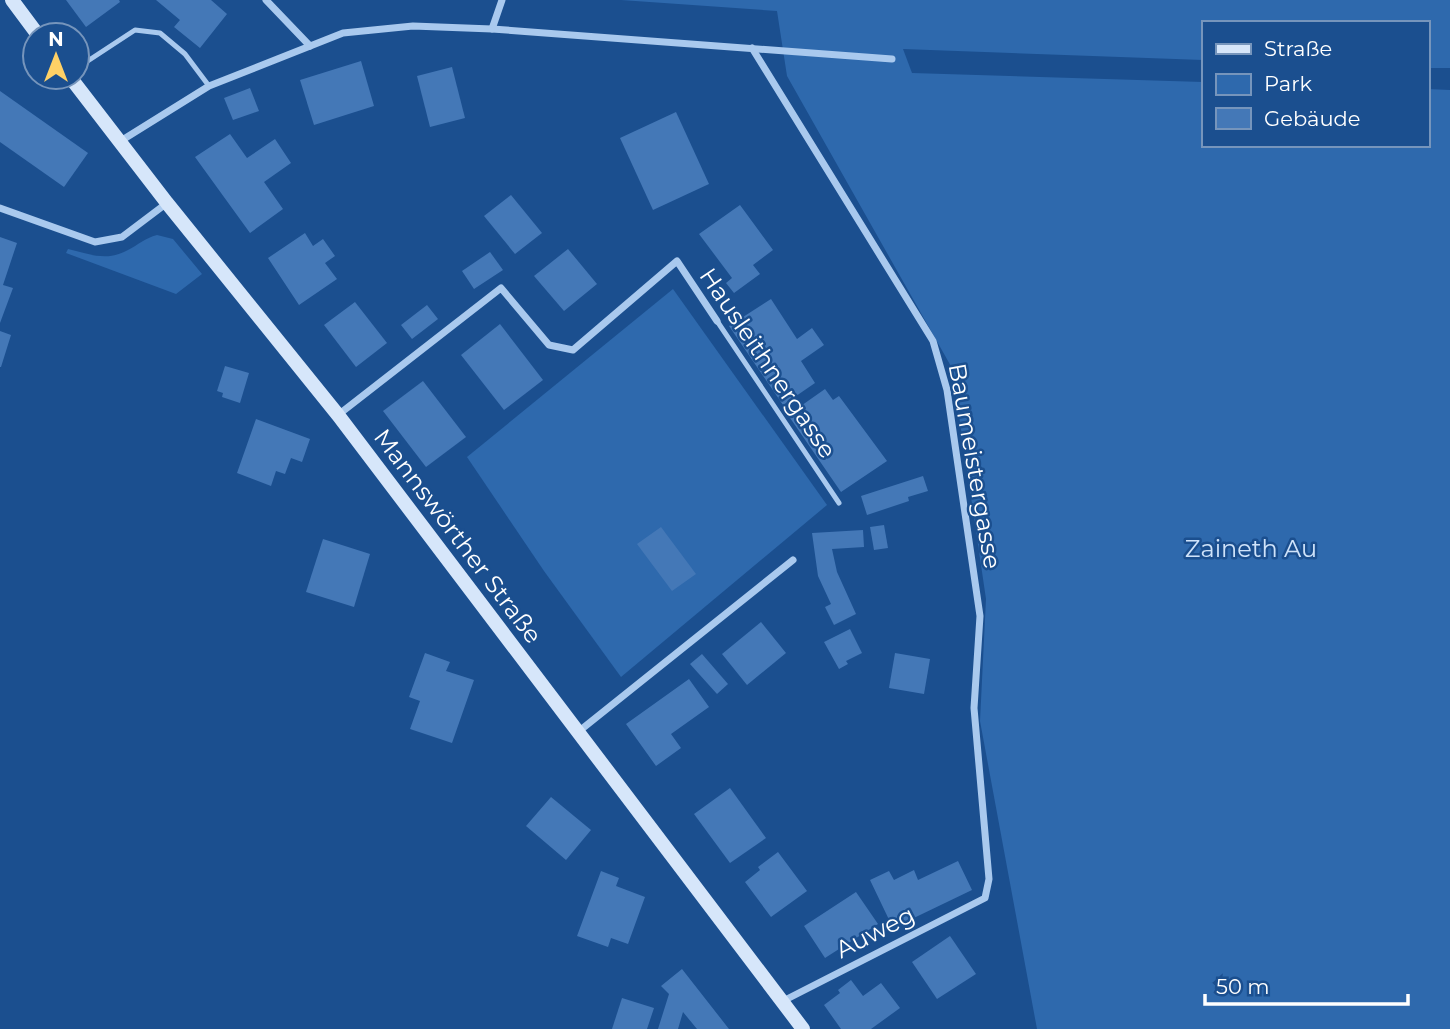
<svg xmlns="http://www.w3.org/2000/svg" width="1450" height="1029" font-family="Montserrat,sans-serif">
	<rect width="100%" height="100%" fill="#1b4f8f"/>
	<g fill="#2e69ad">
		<path d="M621 0H1450V68H1427V23H1203V60L903 49 912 73 1203 82V145H1427V89L1450 90V1029H1037L980 721 986 599 952 368 787 76 777 11Z"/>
		<path d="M157 235 173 239 202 274 176 294 66 253 68 249C89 254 107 262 128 250 138 245 145 238 157 235Z"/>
		<path d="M673 289 827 505 621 677 544 571 467 457Z"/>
	</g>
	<g fill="#4478b7">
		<path d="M66 0H119L120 2 86 27Z"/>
		<path d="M156 0H211L227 14 200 48 174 27 180 20Z"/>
		<path d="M361 61 374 106 314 125 300 80Z"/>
		<path d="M452 67 465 118 430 127 417 76Z"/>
		<path d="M250 88 259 111 233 120 224 98Z"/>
		<path d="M0 91 88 153 64 187 0 142Z"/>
		<path d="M676 112 709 184 653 210 620 138Z"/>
		<path d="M230 134 247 158 275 139 291 163 264 182 283 209 250 233 195 157Z"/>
		<path d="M511 195 542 233 515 254 484 216Z"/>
		<path d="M740 205 773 250 753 265 760 274 734 293 726 283 732 278 699 234Z"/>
		<path d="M305 233 313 246 323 239 335 256 325 263 337 279 299 305 268 258Z"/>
		<path d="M0 237 17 243 3 285 13 288 0 323Z"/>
		<path d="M568 249 597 284 564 311 534 276Z"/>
		<path d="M490 252 503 270 474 289 462 271Z"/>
		<path d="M771 299 797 339 812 328 824 345 801 361 815 383 783 405 729 326Z"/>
		<path d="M355 302 387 343 356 367 324 325Z"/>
		<path d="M427 305 438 319 412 339 401 325Z"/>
		<path d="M500 324 543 380 504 410 461 355Z"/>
		<path d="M0 331 11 335 1 367H0Z"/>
		<path d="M225 366 249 373 240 403 222 397 223 393 217 391Z"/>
		<path d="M423 381 466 437 426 467 383 411Z"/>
		<path d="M825 389 833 400 839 396 887 461 841 492 788 415Z"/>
		<path d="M256 419 310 439 302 462 291 458 285 474 276 471 271 486 237 473Z"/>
		<path d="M923 476 928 491 908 497 909 501 867 515 861 496Z"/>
		<path d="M884 525 888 548 874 550 870 527Z"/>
		<path d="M661 527 696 574 672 591 637 544Z"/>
		<path d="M863 530 864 547 832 549 837 572 856 614 834 625 825 607 831 604 818 576 812 533Z"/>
		<path d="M323 539 370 554 354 607 306 592Z"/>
		<path d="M761 622 786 653 747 685 722 654Z"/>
		<path d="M850 629 862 653 846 661 848 664 839 669 824 642Z"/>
		<path d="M425 653 450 662 446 671 474 680 452 743 410 729 420 701 409 697Z"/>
		<path d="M895 653 930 659 924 694 889 688Z"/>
		<path d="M702 654 728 684 717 694 690 664Z"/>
		<path d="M689 679 709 707 671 734 681 748 656 766 626 724Z"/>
		<path d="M730 788 766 838 730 863 694 814Z"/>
		<path d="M551 797 591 830 566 860 526 826Z"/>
		<path d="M778 852 807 891 771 917 745 882 760 870 758 867Z"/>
		<path d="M958 861 972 890 893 928 870 880 889 871 894 880 914 870 918 880Z"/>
		<path d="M601 871 619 878 616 886 645 897 628 944 611 938 608 947 577 936Z"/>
		<path d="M856 892 878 924 825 958 804 926Z"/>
		<path d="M950 936 976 974 937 999 912 962Z"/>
		<path d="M682 969 729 1029H697L683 1012 678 1029H658L669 994 661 986Z"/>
		<path d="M851 980 863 996 881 983 900 1008 871 1029H841L824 1005 840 993 838 990Z"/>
		<path d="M622 998 654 1008 647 1029H612Z"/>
	</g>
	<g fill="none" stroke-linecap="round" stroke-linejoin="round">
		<g stroke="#a9c9ee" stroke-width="5">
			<path d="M77 68 135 30 160 33 185 54 209 86"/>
			<path d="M717 321 839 503"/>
		</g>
		<g stroke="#a9c9ee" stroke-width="7">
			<path d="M266 0 310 46"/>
			<path d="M492 29 502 0"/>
			<path d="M752 48 933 341 947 390 980 616 974 708 989 879 985 898 783 1001"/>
			<path d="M119 142 209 86 343 33 413 26 492 29 892 59"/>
			<path d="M0 208 95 242 122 237 167 203"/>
			<path d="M338 415 501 288 549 345 573 350 677 261 717 321"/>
			<path d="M578 732 793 560"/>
		</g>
		<g stroke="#d6e6fa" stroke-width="14">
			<path d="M12 0 38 35"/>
			<path d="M70 77 167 203 338 415 803 1029"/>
		</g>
	</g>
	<g text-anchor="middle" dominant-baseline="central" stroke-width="5" stroke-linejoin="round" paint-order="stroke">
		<g font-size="24" fill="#fff" stroke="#1b4f8f">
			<text transform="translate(768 363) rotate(56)">Hausleithnergasse</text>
			<text transform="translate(975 466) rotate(80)">Baumeistergasse</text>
			<text transform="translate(458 536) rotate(53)">Mannswörther Straße</text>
			<text transform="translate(875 932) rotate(-27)">Auweg</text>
		</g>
		<g font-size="24" fill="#cfe3fa" stroke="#1b4f8f">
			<text x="1251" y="548">Zaineth Au</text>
		</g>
	</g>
	<rect x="1202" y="21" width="228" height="126" fill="#1b4f8f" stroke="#7695bc" stroke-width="2"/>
	<rect x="1216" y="44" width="35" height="10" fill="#d6e6fa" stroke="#7695bc" stroke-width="2"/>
	<text x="1264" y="56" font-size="21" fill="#ffffff">Straße</text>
	<rect x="1216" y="74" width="35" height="21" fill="#2e69ad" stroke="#7695bc" stroke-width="2"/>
	<text x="1264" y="91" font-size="21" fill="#ffffff">Park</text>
	<rect x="1216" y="108" width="35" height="21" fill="#4478b7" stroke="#7695bc" stroke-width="2"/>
	<text x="1264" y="126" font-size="21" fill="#ffffff">Gebäude</text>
	<g transform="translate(56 56)"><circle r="33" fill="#1b4f8f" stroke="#7695bc" stroke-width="2"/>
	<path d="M0-5L12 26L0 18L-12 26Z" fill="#ffd166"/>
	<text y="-10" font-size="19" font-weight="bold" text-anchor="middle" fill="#ffffff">N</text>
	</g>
	<path d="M1205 994v10h203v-10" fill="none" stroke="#ffffff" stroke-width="3.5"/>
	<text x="1216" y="994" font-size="21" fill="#ffffff" stroke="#1b4f8f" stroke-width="5" paint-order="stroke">50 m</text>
</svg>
